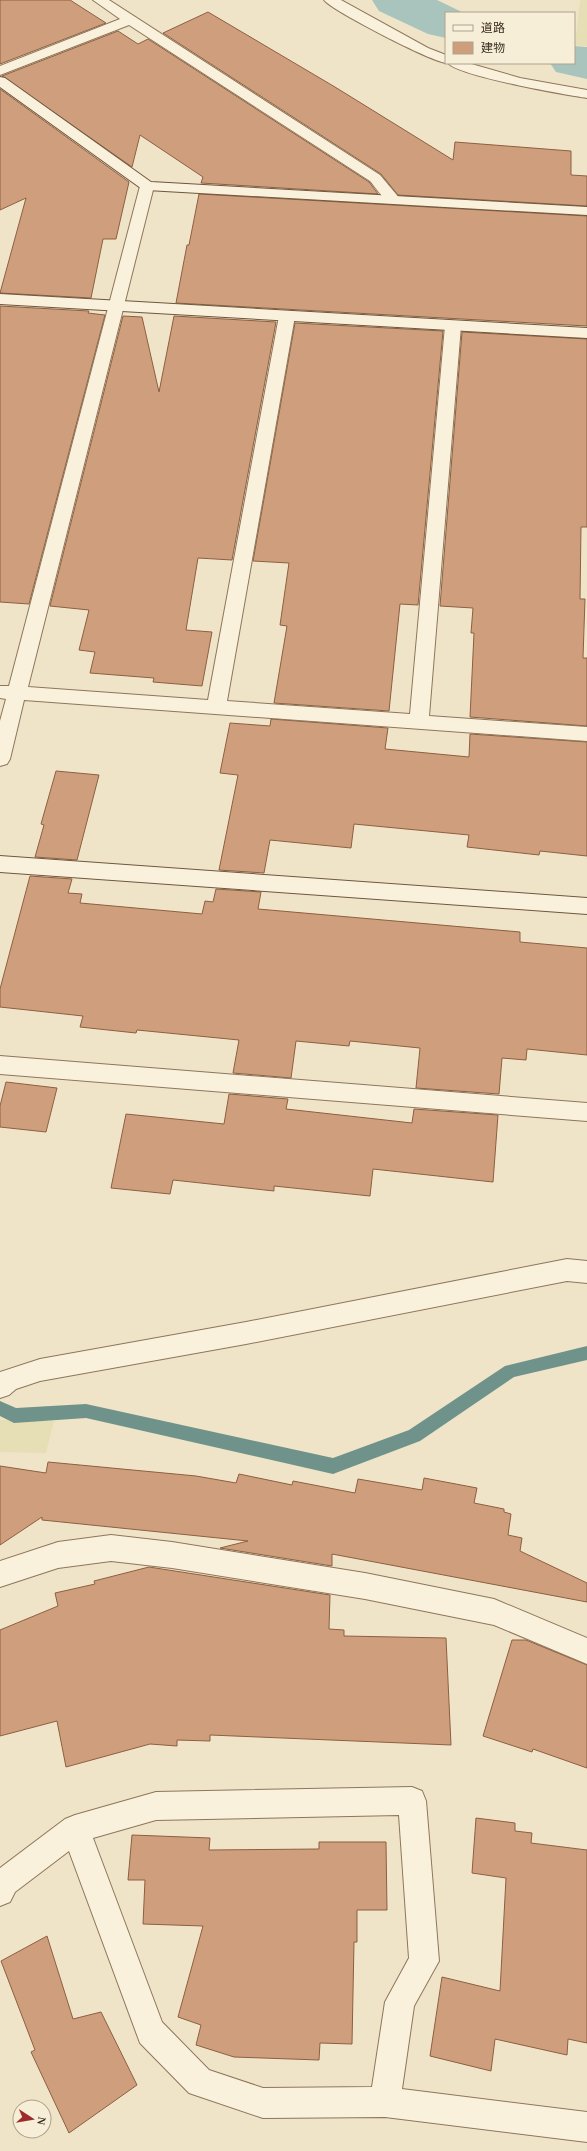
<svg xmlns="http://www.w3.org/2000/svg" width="587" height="2151" font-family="'Times New Roman','Noto Sans JP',serif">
	<rect width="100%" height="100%" fill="#f0e4c8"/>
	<g fill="#e6deb5">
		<path d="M580 0H587V46L575 45Z"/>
		<path d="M0 1420 54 1421 46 1453 0 1452Z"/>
	</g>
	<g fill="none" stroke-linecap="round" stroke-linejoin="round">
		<path fill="#6f938a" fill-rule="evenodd" d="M587 1346V1360L514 1377 420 1441 333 1474 86 1418 14 1423 0 1416V1401L16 1408 86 1404 333 1458 409 1430 505 1366Z"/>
		<g fill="#a9c4bc" fill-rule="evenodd">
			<path d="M372 0H437L464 13H446V38L428 34 379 11Z"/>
			<path d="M574 46 587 47V79L556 72 550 63H574Z"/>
		</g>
	</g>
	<g fill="#cf9f7d" stroke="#8d5f41">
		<path d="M0 0H70L106 23 0 64Z"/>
		<path d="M208 12 335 87 453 160 455 142 571 151V175L587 176V206L398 195 381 174 163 33Z"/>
		<path d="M118 31 138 44 148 39 369 182 378 194 201 183 203 177 140 135 132 167 2 76Z"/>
		<path d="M0 89 129 182 116 239H103L91 298 0 293 26 198 0 210Z"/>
		<path d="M199 194 587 216V326L176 303 187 245H189Z"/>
		<path d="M0 306 89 311 88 313 105 315 29 604 0 602Z"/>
		<path d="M123 316 142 317 159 392 174 316 276 322 232 560 198 558 186 630 212 632 202 686 153 682 154 678 90 673 95 652 79 650 89 610 50 606Z"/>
		<path d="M295 323 443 331 418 605 400 604 389 711 274 703 287 626 280 625 289 563 253 561Z"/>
		<path d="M462 332 587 339V527H581L580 599H585L583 658H587V726L470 717 474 633H471L473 608 440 606Z"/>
		<path d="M271 719 388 728 385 749 469 757 470 734 587 742V856L540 851 539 855 467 847 469 835 354 824 351 848 270 840 264 873 219 870 238 775 220 773 230 723 270 726Z"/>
		<path d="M56 771 99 775 77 860 35 857 44 825 41 824Z"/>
		<path d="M30 876 72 879 68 893 82 894 80 903 202 914 205 901 213 902 216 889 261 892 258 909 520 932V942L587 948V1055L527 1049 526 1060 502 1058 499 1094 416 1088 420 1048 350 1041 349 1046 296 1041 291 1078 233 1073 239 1040 137 1030 136 1033 80 1027 83 1016 0 1007V989Z"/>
		<path d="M6 1082 57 1088 46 1132 0 1127V1106Z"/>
		<path d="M229 1094 288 1099 286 1109 412 1123 414 1109 498 1115 493 1182 373 1169 370 1196 274 1186V1191L173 1180 170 1194 111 1188 126 1114 224 1124Z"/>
		<path d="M48 1462 196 1476 236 1483 239 1474 292 1485 293 1481 355 1493 358 1479 422 1490 424 1478 477 1488 474 1503 504 1509V1512L511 1514 508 1535 522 1538 520 1551 587 1583V1602L332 1554V1566L220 1548 248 1541 42 1520V1517L0 1545V1466L46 1473Z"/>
		<path d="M149 1567 330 1595 329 1629 344 1630V1636L446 1638 451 1745 210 1735V1741L177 1740V1746L150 1744 66 1767 57 1721 0 1736V1630L58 1606 55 1593 95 1584 94 1581Z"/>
		<path d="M512 1640H526L587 1665V1768L533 1749 532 1752 483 1736Z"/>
		<path d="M476 1818 515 1823V1831L532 1833 531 1843 587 1850V2043L568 2039 567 2055 495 2039 491 2071 430 2056 442 1977 500 1991 506 1878 472 1873Z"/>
		<path d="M132 1835 210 1838 209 1850 319 1849V1842H386L387 1910H357V1942H354L352 2044 320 2043 319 2060 234 2057 196 2045 201 2025 178 2017 203 1926 143 1924 145 1880H128Z"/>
		<path d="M47 1936 73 2019 101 2012 137 2085 69 2133 31 2052 35 2050 1 1961Z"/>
	</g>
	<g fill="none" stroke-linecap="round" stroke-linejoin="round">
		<defs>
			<g id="street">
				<path d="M93 0H109L380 175 401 200 399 203C386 206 378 190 370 181L129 25 0 75V66L120 19Z"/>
				<path d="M324 0H341L428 48 446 55V63H468L520 78 587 90V98C566 95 458 76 448 63 437 65 331 10 324 0Z"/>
				<path d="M147 182 152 183 154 186 28 687 208 700 279 316 281 313H293L295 316 227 701 410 714 445 326 447 323H459L461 326 429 716 587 727V741L24 700 10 759 7 764 0 766V721L6 699 0 698V686H9L140 186 142 183Z"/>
				<path d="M0 1056 587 1103V1121L0 1074Z"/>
				<path d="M567 1259 587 1261V1283L567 1281 246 1344 40 1381 16 1389 9 1395 0 1398V1372L40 1359 246 1322Z"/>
				<path d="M111 1535 172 1542 365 1573 494 1599 587 1638V1664L494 1625 365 1599 172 1568 111 1561 58 1568 0 1587V1561L58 1542Z"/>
				<path d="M412 1787 422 1791 426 1801 439 1961 414 2006 402 2089 587 2112V2142L385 2117 263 2118 189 2093 140 2043 69 1851 15 1892 10 1902 0 1906V1868L65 1819 75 1815 156 1792ZM399 1815 409 1958 385 2002 372 2087 263 2088 209 2070 162 2022 93 1838 156 1820Z"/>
			</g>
			<g id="secondary">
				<path d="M0 77 5 78 151 182 587 207V215L147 190 142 189 0 87Z"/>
				<path d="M0 294 587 328V338L0 304Z"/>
				<path d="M0 856 587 898V914L0 872Z"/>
			</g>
		</defs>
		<use href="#street" stroke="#8d765c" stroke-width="2"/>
		<use href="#secondary" stroke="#6f573f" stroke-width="2"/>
		<use href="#street" fill="#faf1dc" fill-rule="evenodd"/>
		<use href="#secondary" fill="#faf1dc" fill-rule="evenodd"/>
	</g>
	<rect x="445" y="12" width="130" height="52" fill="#f7eed8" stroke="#ada18e"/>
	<rect x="453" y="25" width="20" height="6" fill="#faf1dc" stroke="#ada18e"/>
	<text x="481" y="32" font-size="12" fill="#3d2e20">道路</text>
	<rect x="453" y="42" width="20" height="12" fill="#cf9f7d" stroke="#ada18e"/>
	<text x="481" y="52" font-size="12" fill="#3d2e20">建物</text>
	<g transform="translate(32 2119) rotate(102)"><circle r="19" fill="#f7eed8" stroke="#ada18e"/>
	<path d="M0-3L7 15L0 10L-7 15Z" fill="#9e2a2b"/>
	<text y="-6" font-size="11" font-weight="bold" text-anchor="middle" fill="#3d2e20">N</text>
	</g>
</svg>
